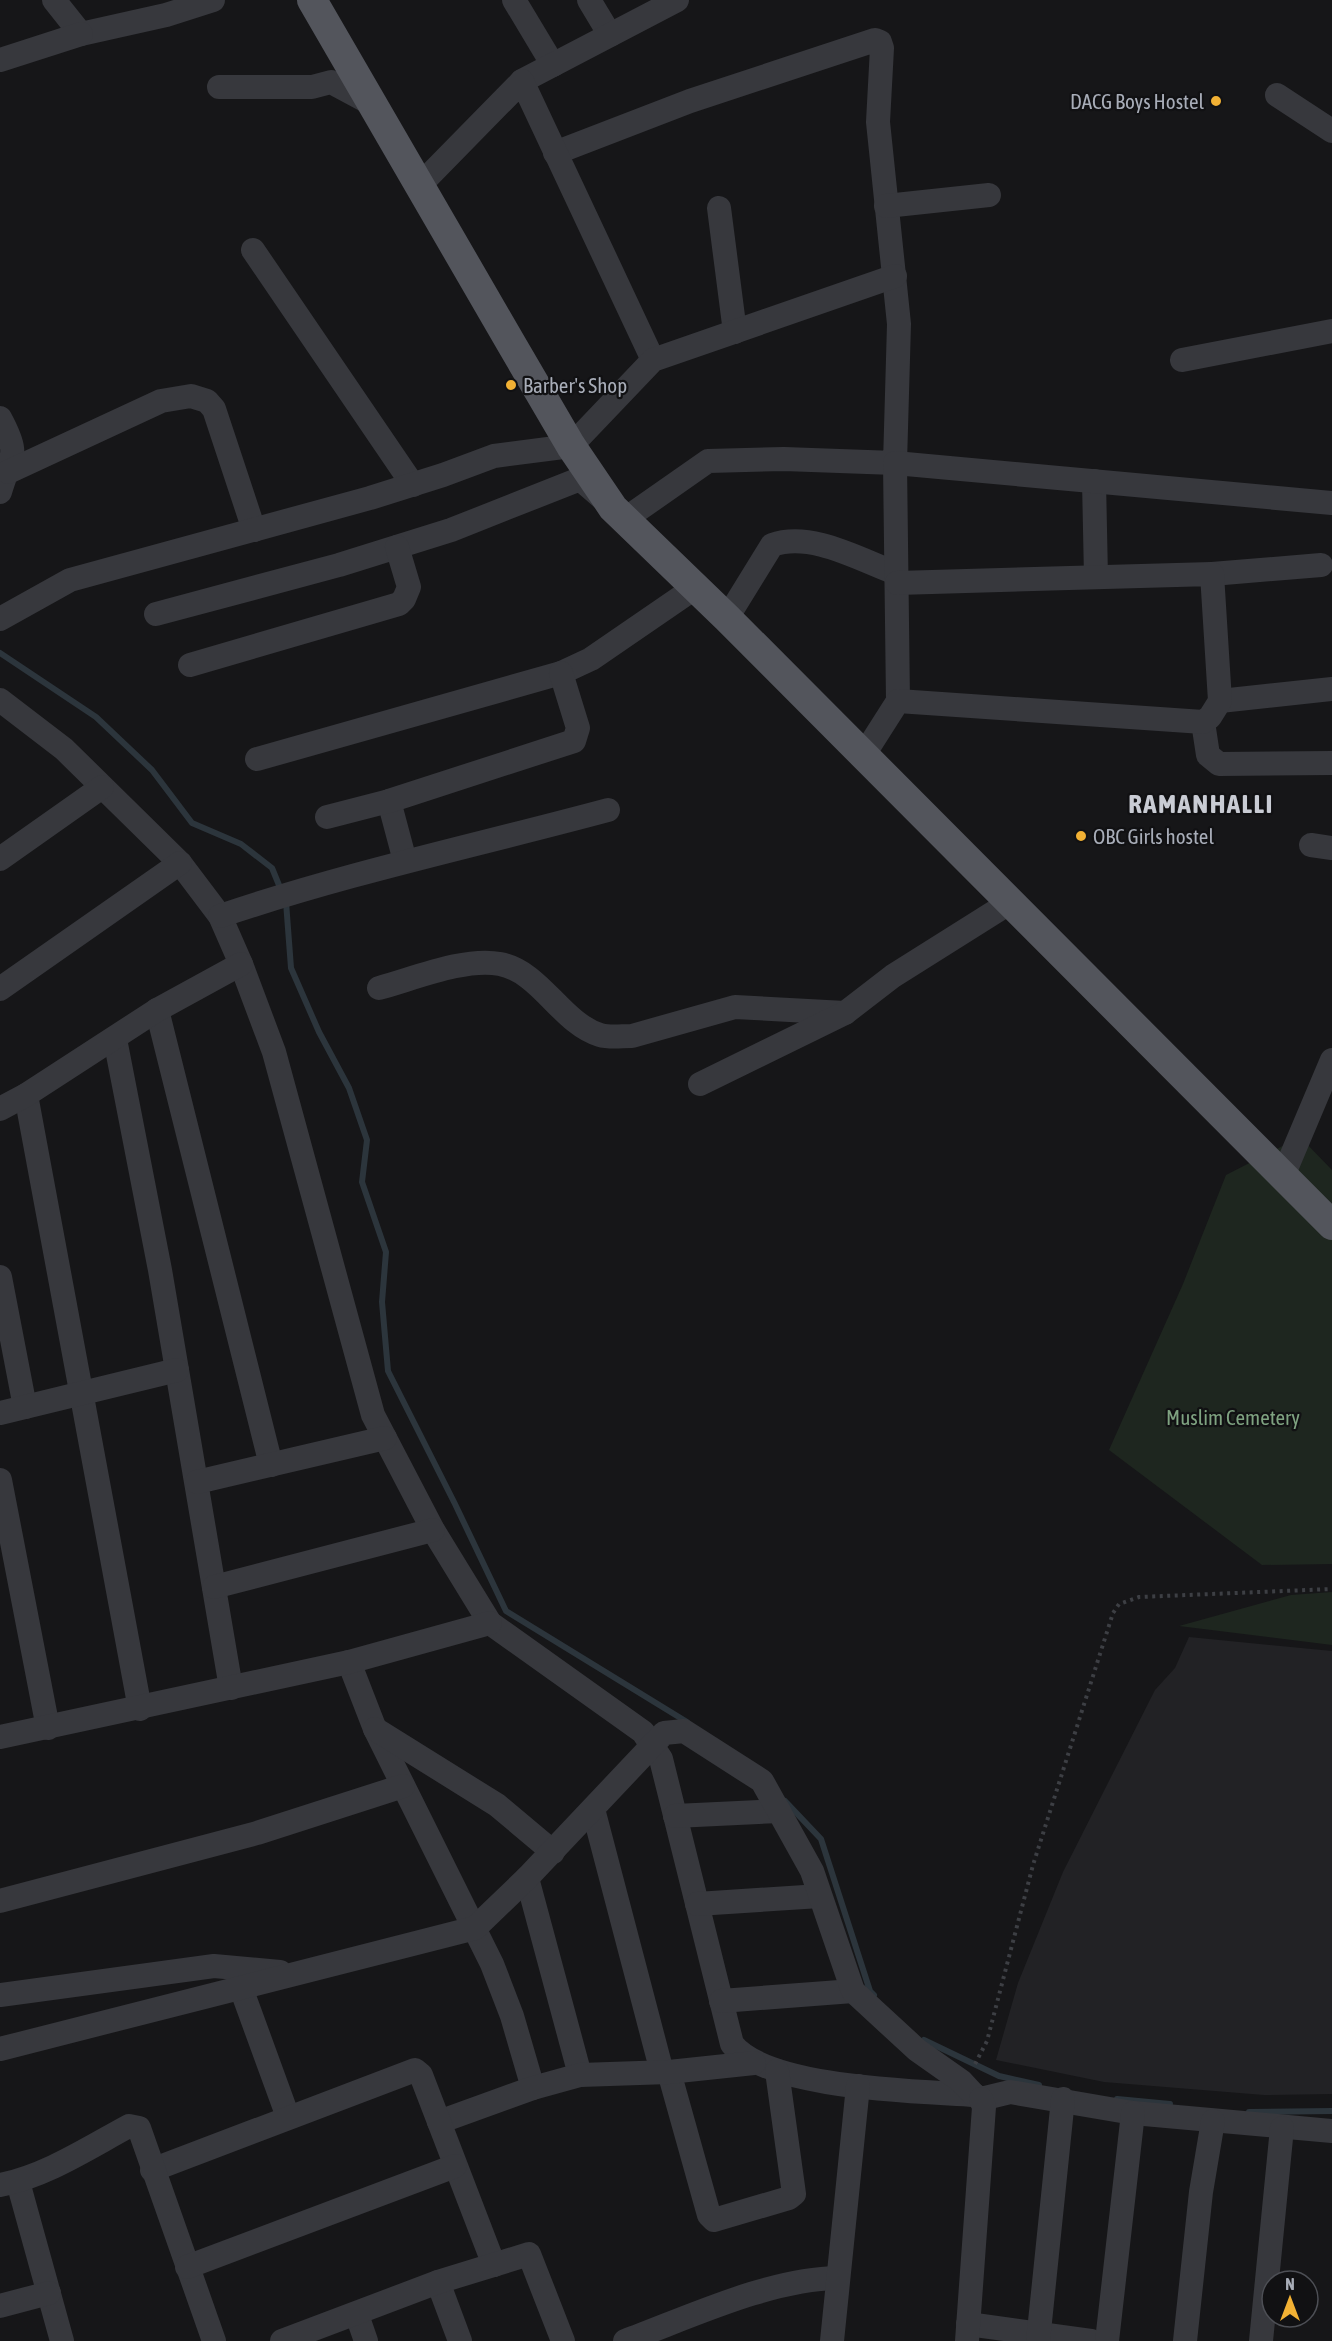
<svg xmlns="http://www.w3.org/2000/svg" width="1332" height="2341" font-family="'Asap Condensed',sans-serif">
	<rect width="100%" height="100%" fill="#161618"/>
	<path fill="#222225" d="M1189 1637 1332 1651V2094L1264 2095 1104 2082 996 2060 1018 1983 1063 1872 1155 1690 1175 1668Z"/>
	<g fill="#1e261f">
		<path d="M1300 1137 1332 1170V1564L1262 1565 1109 1450 1183 1284 1226 1175Z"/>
		<path d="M1332 1592V1645L1179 1626 1291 1595Z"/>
	</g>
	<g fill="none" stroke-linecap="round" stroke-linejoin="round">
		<g stroke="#2c353c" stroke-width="6">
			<path d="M0 653 96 717 152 770 192 823 241 844 272 868 281 890"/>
			<path d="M286 902 291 968 319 1032 349 1088 367 1140 362 1182 386 1252 382 1302 388 1371 455 1504 506 1611 687 1722"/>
			<path d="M785 1801 821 1839 870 1991 874 1995"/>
			<path d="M924 2040 999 2076 1039 2085"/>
			<path d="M1117 2099 1170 2104"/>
			<path d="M1249 2112 1332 2111"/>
		</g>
		<path stroke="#3d3f44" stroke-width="4" stroke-dasharray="3 4.5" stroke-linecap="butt" d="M975 2064 987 2041 1033 1865 1113 1613 1119 1604 1139 1597 1332 1589"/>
		<g stroke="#37383d" stroke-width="24">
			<path d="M54 0 81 34 166 15 213 0"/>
			<path d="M514 0 553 65"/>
			<path d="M589 0 610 35"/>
			<path d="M0 60 81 34"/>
			<path d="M522 81 677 0"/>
			<path d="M219 87H312L331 82 372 104"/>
			<path d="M1277 95 1332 131"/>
			<path d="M555 153 690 101 875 40 880 42 882 48 878 122 899 324 895 463 784 459 708 461 625 519"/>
			<path d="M419 186 522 81 653 360"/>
			<path d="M886 206 989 195"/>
			<path d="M719 208 735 332"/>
			<path d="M253 250 413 485"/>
			<path d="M1182 360 1332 331"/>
			<path d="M0 418C21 457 11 454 0 492"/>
			<path d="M8 472 161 401 191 396 207 401 214 409 254 530"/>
			<path d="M1094 481 1096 577"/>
			<path d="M1212 574 1321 565"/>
			<path d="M156 614 339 565 451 530 580 479 602 498"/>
			<path d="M727 618 772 545C812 531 860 560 896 573"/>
			<path d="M0 619 70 580 370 498 443 475 494 456 571 446 653 360 895 276"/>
			<path d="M190 665 399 604 404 599 409 587 397 547"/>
			<path d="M0 700 64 749 180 863 220 916 241 964 274 1052 373 1415 433 1530 490 1623 643 1732 661 1759 732 2044C768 2089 917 2091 974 2095L981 2099 1010 2092 1133 2113 1332 2131"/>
			<path d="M898 701 895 463 1332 503"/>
			<path d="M1220 701 1332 689"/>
			<path d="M1203 722 1208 755 1219 764 1332 763"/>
			<path d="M863 756 898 701 1203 722 1210 717 1220 701 1212 574 897 583"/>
			<path d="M257 759 561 673 591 659 693 589 708 602"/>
			<path d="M389 801 405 861"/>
			<path d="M327 817 389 801 574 741 578 728 561 673"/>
			<path d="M1311 845 1332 848"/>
			<path d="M0 859 102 787"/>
			<path d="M220 916C347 873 478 845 608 810"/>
			<path d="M379 988C413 979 465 957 500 964 541 972 561 1023 600 1035 610 1038 621 1036 632 1036L735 1007 845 1013"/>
			<path d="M0 989 180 863"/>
			<path d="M157 1010 271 1465"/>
			<path d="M115 1039 160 1270 231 1688"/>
			<path d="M700 1084 845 1013 893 976 1009 903"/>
			<path d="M26 1095 140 1709"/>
			<path d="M0 1109 26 1095 157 1010 241 964"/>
			<path d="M1283 1176 1332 1060"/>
			<path d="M0 1277 25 1407"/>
			<path d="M0 1413 177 1370"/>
			<path d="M0 1480 48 1728"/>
			<path d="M197 1482 385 1438"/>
			<path d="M214 1587 433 1530"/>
			<path d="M349 1662 375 1729 492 1964 512 2016 533 2088"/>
			<path d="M375 1729 497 1805 553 1852"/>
			<path d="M0 1737 349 1662 490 1623"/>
			<path d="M593 1809 662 2072"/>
			<path d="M675 1816 779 1811"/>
			<path d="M527 1878 580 2075"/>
			<path d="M0 1901 257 1833 403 1786"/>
			<path d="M697 1904 820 1896"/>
			<path d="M241 1988 288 2117"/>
			<path d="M0 1995 214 1966 280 1972"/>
			<path d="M721 2001 853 1991"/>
			<path d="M0 2049 475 1928 527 1878 664 1733 684 1731 762 1781 812 1871 853 1991 917 2050 961 2081 974 2095"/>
			<path d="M669 2072 709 2215 714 2220 789 2198 794 2194 777 2071"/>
			<path d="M439 2122 533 2088 580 2075 669 2072 754 2063"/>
			<path d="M152 2170 415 2070 421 2075 494 2265"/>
			<path d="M18 2182 62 2341"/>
			<path d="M0 2185C46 2176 88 2148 129 2126L139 2128 214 2341"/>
			<path d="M187 2267 455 2166"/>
			<path d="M438 2282 460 2341"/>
			<path d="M0 2306 49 2293"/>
			<path d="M357 2315 366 2341"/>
			<path d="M968 2324 1091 2341"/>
			<path d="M282 2341 438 2282 529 2254 563 2341"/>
			<path d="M625 2341C690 2317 769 2279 838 2278"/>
			<path d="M832 2341 858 2086"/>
			<path d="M967 2341 984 2107 981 2099"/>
			<path d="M1038 2341 1063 2099"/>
			<path d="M1107 2341 1133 2113"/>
			<path d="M1185 2341 1201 2192 1213 2121"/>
			<path d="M1261 2341 1282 2128"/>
		</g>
		<path stroke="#53555c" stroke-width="30" d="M312 0 512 345 571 446 613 508 727 618 1332 1225"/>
	</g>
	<g fill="#f2b134" stroke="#111113" stroke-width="2">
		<circle cx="1216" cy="101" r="6"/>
		<circle cx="511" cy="385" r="6"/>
		<circle cx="1081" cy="836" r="6"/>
	</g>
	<g text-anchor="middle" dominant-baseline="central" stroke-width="4.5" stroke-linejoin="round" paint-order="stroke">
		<g font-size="21" fill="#a8adb8" stroke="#111113" text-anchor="start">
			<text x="1204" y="101" text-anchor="end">DACG Boys Hostel</text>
			<text x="523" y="385">Barber's Shop</text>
			<text x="1093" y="836">OBC Girls hostel</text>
		</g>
		<g font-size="21" fill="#7fa381" stroke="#111113">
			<text x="1233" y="1417">Muslim Cemetery</text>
		</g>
		<g font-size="27" font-weight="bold" letter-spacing="1.5" fill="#c9ccd4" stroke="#111113">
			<text x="1201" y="803">RAMANHALLI</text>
		</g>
	</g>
	<g transform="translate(1290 2299)"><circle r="28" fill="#111113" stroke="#4d4f55" stroke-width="1.5"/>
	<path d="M0-4.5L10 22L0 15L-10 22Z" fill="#f2b134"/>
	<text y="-9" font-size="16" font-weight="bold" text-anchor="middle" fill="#a8adb8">N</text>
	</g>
</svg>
